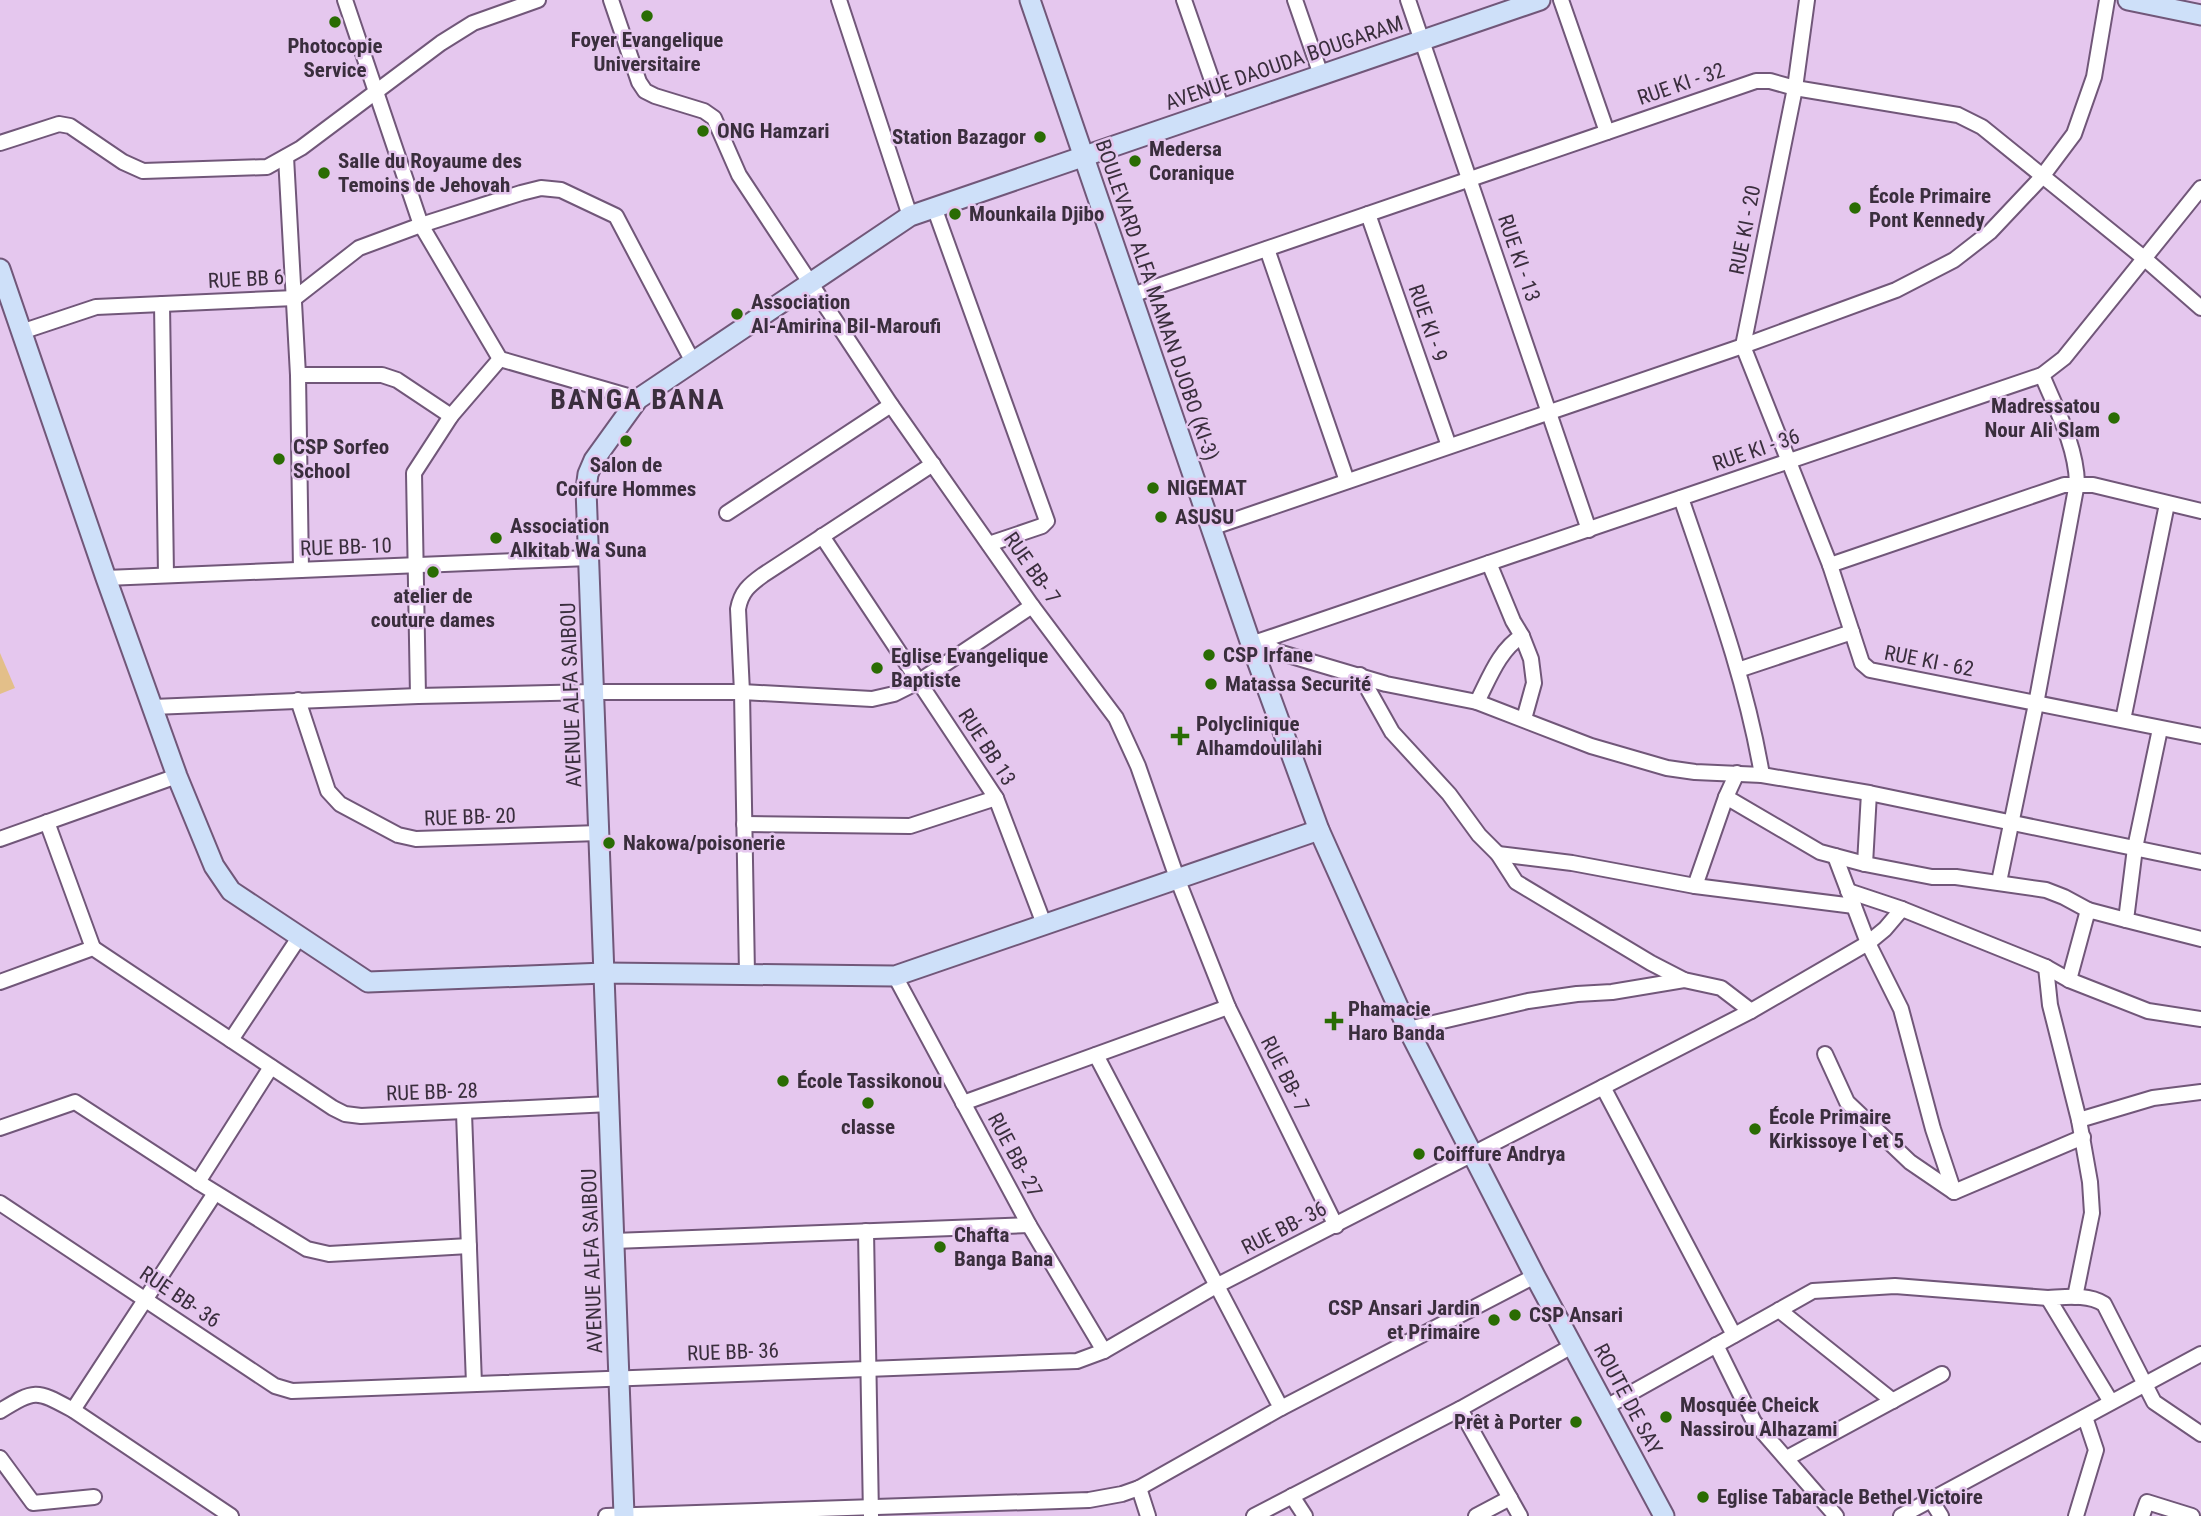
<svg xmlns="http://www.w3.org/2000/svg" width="2201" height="1516" font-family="'Roboto Condensed',sans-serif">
	<rect width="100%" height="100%" fill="#e5c7ee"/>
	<path fill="#e3bf89" d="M0 653 15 688 0 694Z"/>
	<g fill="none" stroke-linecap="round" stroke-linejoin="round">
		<defs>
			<g id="street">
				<path d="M345 0 421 225 500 359 638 399"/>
				<path d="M611 0 639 82 645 91 655 96 704 111 714 118 739 175 891 405 1032 606 1116 718 1138 766 1177 878 1228 1007 1336 1226"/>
				<path d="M839 0 910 216"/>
				<path d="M1184 0 1222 109"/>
				<path d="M1295 0 1321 75"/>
				<path d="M1408 0 1589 530"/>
				<path d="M1561 0 1607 132"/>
				<path d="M1807 0 1795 88 1743 346 1830 565 1862 663 1870 670 2201 736"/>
				<path d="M0 143 59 124 70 126 123 162 143 171 267 167 301 148 441 43 473 23 538 0"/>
				<path d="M286 157 298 375 301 570"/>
				<path d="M934 207 1047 521 1042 526 989 544"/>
				<path d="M1368 214 1449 446"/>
				<path d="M1267 249 1347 481"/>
				<path d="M1132 295 1756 81H1770L1795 88 1958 115 1982 127 2145 259 2201 308"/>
				<path d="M162 304 166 575"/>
				<path d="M21 332 96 307 295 298 359 248 421 225 521 193 541 188 561 190 616 216 693 362"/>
				<path d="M298 375H382L397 380 451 416"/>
				<path d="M1681 498C1712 589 1746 680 1762 775"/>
				<path d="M727 513 891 405"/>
				<path d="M1211 528 1743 346 1896 290 1954 260 1990 232 2041 178 2074 134 2094 77 2107 0"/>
				<path d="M822 536 996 798 1044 924"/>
				<path d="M1489 563 1513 621 1522 636 1531 659 1534 683 1524 719"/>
				<path d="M1830 565 2064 485H2093L2201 511"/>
				<path d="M106 578 589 558"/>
				<path d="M1260 641 1278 652 1386 684 1477 702 1591 746 1667 768 1695 772 1762 775 1869 793 2201 862"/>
				<path d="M1251 644 2042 375 2064 358 2201 188"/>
				<path d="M1738 670 1852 632"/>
				<path d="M1360 675 1392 732 1449 794 1479 835 1498 854 1516 882 1651 963 1684 980 1721 988 1751 1011"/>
				<path d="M418 696 414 473 451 416 500 359"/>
				<path d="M298 700 328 791 340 804 398 835 416 839 599 833"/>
				<path d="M1477 702C1489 679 1499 650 1522 636"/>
				<path d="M153 707 418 696 593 692H742L872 699 894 694 918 682 1032 606"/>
				<path d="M2123 720 2167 504"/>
				<path d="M2160 729 2135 848 2126 920 2201 939"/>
				<path d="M1726 797 1820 852 1865 864 1932 877H1956L2046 890 2064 897 2088 910"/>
				<path d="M47 822 93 948"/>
				<path d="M744 824 910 826 996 798"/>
				<path d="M0 839 177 776"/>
				<path d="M1498 854 1572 863 1695 886 1854 906"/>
				<path d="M1835 856 1868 943 1901 1009 1933 1129 1954 1192 2083 1137"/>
				<path d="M1865 864 1869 793"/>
				<path d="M1999 882 2036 704 2077 483C2076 445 2056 409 2042 375"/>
				<path d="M1695 886 1726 797 1737 773"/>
				<path d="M1848 891 1902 909 2046 967 2069 980 2148 1011 2201 1019"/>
				<path d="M2046 967 2050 1005 2079 1120 2090 1182 2092 1213 2075 1297"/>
				<path d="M747 974 742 692 738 609C741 592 749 585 763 575L933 464"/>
				<path d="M895 976 1029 1225 1104 1351"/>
				<path d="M2069 980 2088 910 2126 920"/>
				<path d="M0 982 93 948 333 1108 345 1114 361 1116 610 1104"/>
				<path d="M1408 1029 1528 1001 1577 994 1612 992 1684 980"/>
				<path d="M231 1040 300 936"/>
				<path d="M1825 1054 1847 1102 1910 1162 1954 1192"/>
				<path d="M1096 1055 1281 1408"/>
				<path d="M1603 1087 1734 1335"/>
				<path d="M963 1103 1228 1007"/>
				<path d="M464 1113 474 1384"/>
				<path d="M2079 1120 2153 1098 2201 1092"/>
				<path d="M0 1128 75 1102 198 1182 307 1249 329 1254 469 1246"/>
				<path d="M198 1182 271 1067"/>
				<path d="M0 1203 275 1386 292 1391 1077 1361 1104 1351 1216 1286 1751 1011 1868 943 1885 929 1902 909"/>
				<path d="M866 1231 871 1516"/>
				<path d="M614 1241 1029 1225"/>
				<path d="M1779 1310 1893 1401"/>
				<path d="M1716 1345 1754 1422 1836 1516"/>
				<path d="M2111 1402 2048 1298C2067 1297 2088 1294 2104 1304L2154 1402 2201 1434"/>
				<path d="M1606 1407 1813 1291 1895 1286 2048 1298"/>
				<path d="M1460 1409 1520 1516"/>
				<path d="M73 1410 215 1193"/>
				<path d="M0 1411C36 1389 36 1390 73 1410L231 1516"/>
				<path d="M0 1458 33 1503 94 1497"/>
				<path d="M1787 1458 1942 1374"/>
				<path d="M1139 1488 1148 1516"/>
				<path d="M1292 1496 1305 1516"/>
				<path d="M1931 1500 1941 1516"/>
				<path d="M606 1516 1089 1500 1122 1494 1139 1488 1281 1408 1535 1276"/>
				<path d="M1254 1516 1460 1409 1574 1345"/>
				<path d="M1476 1516 1510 1498"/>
				<path d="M1901 1516 2201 1354"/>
				<path d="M2076 1516 2096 1450 2085 1417"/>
				<path d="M2142 1516 2147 1502 2192 1516"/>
			</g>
			<g id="secondary">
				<path d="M1030 0 1251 644 1319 830 1408 1029 1535 1276 1664 1516"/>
				<path d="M2128 0 2201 15"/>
				<path d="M0 269 106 578 177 776 214 866 231 891 368 982 605 973 895 976 1319 830"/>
				<path d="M624 1515 586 489 588 474 594 460 638 399 910 216 1540 0"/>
			</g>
		</defs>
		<use href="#street" stroke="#715779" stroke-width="18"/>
		<use href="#secondary" stroke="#715779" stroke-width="23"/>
		<use href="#street" stroke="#fff" stroke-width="14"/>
		<use href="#secondary" stroke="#cee0f9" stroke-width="19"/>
	</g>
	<g fill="#2a6c03" stroke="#e5c7ee" stroke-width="2.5">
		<circle cx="647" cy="16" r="7"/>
		<circle cx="335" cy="22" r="7"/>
		<circle cx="703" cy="131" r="7"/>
		<circle cx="1040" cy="137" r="7"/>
		<circle cx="1135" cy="161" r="7"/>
		<circle cx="324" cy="173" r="7"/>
		<circle cx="1855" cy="208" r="7"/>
		<circle cx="955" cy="214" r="7"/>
		<circle cx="737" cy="314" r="7"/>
		<circle cx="2114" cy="418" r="7"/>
		<circle cx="626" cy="441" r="7"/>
		<circle cx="279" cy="459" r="7"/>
		<circle cx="1153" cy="488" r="7"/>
		<circle cx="1161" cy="517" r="7"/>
		<circle cx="496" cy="538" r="7"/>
		<circle cx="433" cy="572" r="7"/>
		<circle cx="1209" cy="655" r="7"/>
		<circle cx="877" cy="668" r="7"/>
		<circle cx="1211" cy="684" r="7"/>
		<path d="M1176.5 725.5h7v7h7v7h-7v7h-7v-7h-7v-7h7z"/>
		<circle cx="609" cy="843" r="7"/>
		<path d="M1330.5 1010.5h7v7h7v7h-7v7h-7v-7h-7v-7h7z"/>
		<circle cx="783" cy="1081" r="7"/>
		<circle cx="868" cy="1103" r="7"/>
		<circle cx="1755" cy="1129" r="7"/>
		<circle cx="1419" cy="1154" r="7"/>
		<circle cx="940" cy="1247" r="7"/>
		<circle cx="1515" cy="1315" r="7"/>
		<circle cx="1494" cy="1320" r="7"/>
		<circle cx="1666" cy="1417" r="7"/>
		<circle cx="1576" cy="1422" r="7"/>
		<circle cx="1703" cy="1497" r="7"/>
	</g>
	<g text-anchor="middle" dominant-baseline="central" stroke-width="5" stroke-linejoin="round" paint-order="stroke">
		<g font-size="21" font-weight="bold" fill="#3a2e3d" stroke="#e5c7ee" text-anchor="start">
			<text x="647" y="40" text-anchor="middle">Foyer Evangelique<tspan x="647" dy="24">Universitaire</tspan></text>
			<text x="335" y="46" text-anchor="middle">Photocopie<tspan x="335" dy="24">Service</tspan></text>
			<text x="717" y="131">ONG Hamzari</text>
			<text x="1026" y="137" text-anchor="end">Station Bazagor</text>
			<text x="1149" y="149">Medersa<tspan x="1149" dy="24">Coranique</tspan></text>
			<text x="338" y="161">Salle du Royaume des<tspan x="338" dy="24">Temoins de Jehovah</tspan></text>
			<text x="1869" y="196">École Primaire<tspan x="1869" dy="24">Pont Kennedy</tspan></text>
			<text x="969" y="214">Mounkaila Djibo</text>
			<text x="751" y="302">Association<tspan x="751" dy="24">Al-Amirina Bil-Maroufi</tspan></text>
			<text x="2100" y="406" text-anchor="end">Madressatou<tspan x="2100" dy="24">Nour Ali Slam</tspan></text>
			<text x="293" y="447">CSP Sorfeo<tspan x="293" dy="24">School</tspan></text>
			<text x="626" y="465" text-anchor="middle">Salon de<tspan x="626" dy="24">Coifure Hommes</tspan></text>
			<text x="1167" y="488">NIGEMAT</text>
			<text x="1175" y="517">ASUSU</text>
			<text x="510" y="526">Association<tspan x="510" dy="24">Alkitab Wa Suna</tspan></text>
			<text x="433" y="596" text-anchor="middle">atelier de<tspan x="433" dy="24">couture dames</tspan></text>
			<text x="1223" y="655">CSP Irfane</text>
			<text x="891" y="656">Eglise Evangelique<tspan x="891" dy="24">Baptiste</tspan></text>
			<text x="1225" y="684">Matassa Securité</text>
			<text x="1196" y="724">Polyclinique<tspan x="1196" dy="24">Alhamdoulilahi</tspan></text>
			<text x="623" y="843">Nakowa/poisonerie</text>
			<text x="1348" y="1009">Phamacie<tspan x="1348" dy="24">Haro Banda</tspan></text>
			<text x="797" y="1081">École Tassikonou</text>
			<text x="1769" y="1117">École Primaire<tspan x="1769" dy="24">Kirkissoye I et 5</tspan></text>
			<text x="868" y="1127" text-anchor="middle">classe</text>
			<text x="1433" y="1154">Coiffure Andrya</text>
			<text x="954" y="1235">Chafta<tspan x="954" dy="24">Banga Bana</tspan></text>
			<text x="1480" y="1308" text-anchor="end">CSP Ansari Jardin<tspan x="1480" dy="24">et Primaire</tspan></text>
			<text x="1529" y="1315">CSP Ansari</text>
			<text x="1680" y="1405">Mosquée Cheick<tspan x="1680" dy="24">Nassirou Alhazami</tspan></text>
			<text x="1562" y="1422" text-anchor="end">Prêt à Porter</text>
			<text x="1717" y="1497">Eglise Tabaracle Bethel Victoire</text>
		</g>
		<g font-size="21" fill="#3a2e3d" stroke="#e5c7ee">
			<text transform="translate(1284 63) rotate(-19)">AVENUE DAOUDA BOUGARAM</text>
			<text transform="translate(1681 84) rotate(-19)">RUE KI - 32</text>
			<text transform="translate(1745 230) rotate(-79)">RUE KI - 20</text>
			<text transform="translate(1519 258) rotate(71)">RUE KI - 13</text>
			<text transform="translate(246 279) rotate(-3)">RUE BB 6</text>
			<text transform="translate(1157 300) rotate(71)">BOULEVARD ALFA MAMAN DJOBO (KI-3)</text>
			<text transform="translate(1428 323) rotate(71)">RUE KI - 9</text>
			<text transform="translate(1756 450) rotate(-19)">RUE KI - 36</text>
			<text transform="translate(346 547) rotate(-2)">RUE BB- 10</text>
			<text transform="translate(1032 568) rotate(55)">RUE BB- 7</text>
			<text transform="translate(1929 661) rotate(11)">RUE KI - 62</text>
			<text transform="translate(571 695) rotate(-92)">AVENUE ALFA SAIBOU</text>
			<text transform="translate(987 747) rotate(57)">RUE BB 13</text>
			<text transform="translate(470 817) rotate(-2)">RUE BB- 20</text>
			<text transform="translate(1285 1074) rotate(63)">RUE BB- 7</text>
			<text transform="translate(432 1092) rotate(-2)">RUE BB- 28</text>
			<text transform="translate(1015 1155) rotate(62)">RUE BB- 27</text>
			<text transform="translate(1284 1228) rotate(-27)">RUE BB- 36</text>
			<text transform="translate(592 1261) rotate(-92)">AVENUE ALFA SAIBOU</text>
			<text transform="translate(180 1297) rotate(34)">RUE BB- 36</text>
			<text transform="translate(733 1352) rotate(-2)">RUE BB- 36</text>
			<text transform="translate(1628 1399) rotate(62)">ROUTE DE SAY</text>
		</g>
		<g font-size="28" font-weight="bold" letter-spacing="2" fill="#3a2e3d" stroke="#e5c7ee">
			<text x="638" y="399">BANGA BANA</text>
		</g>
	</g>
</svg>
